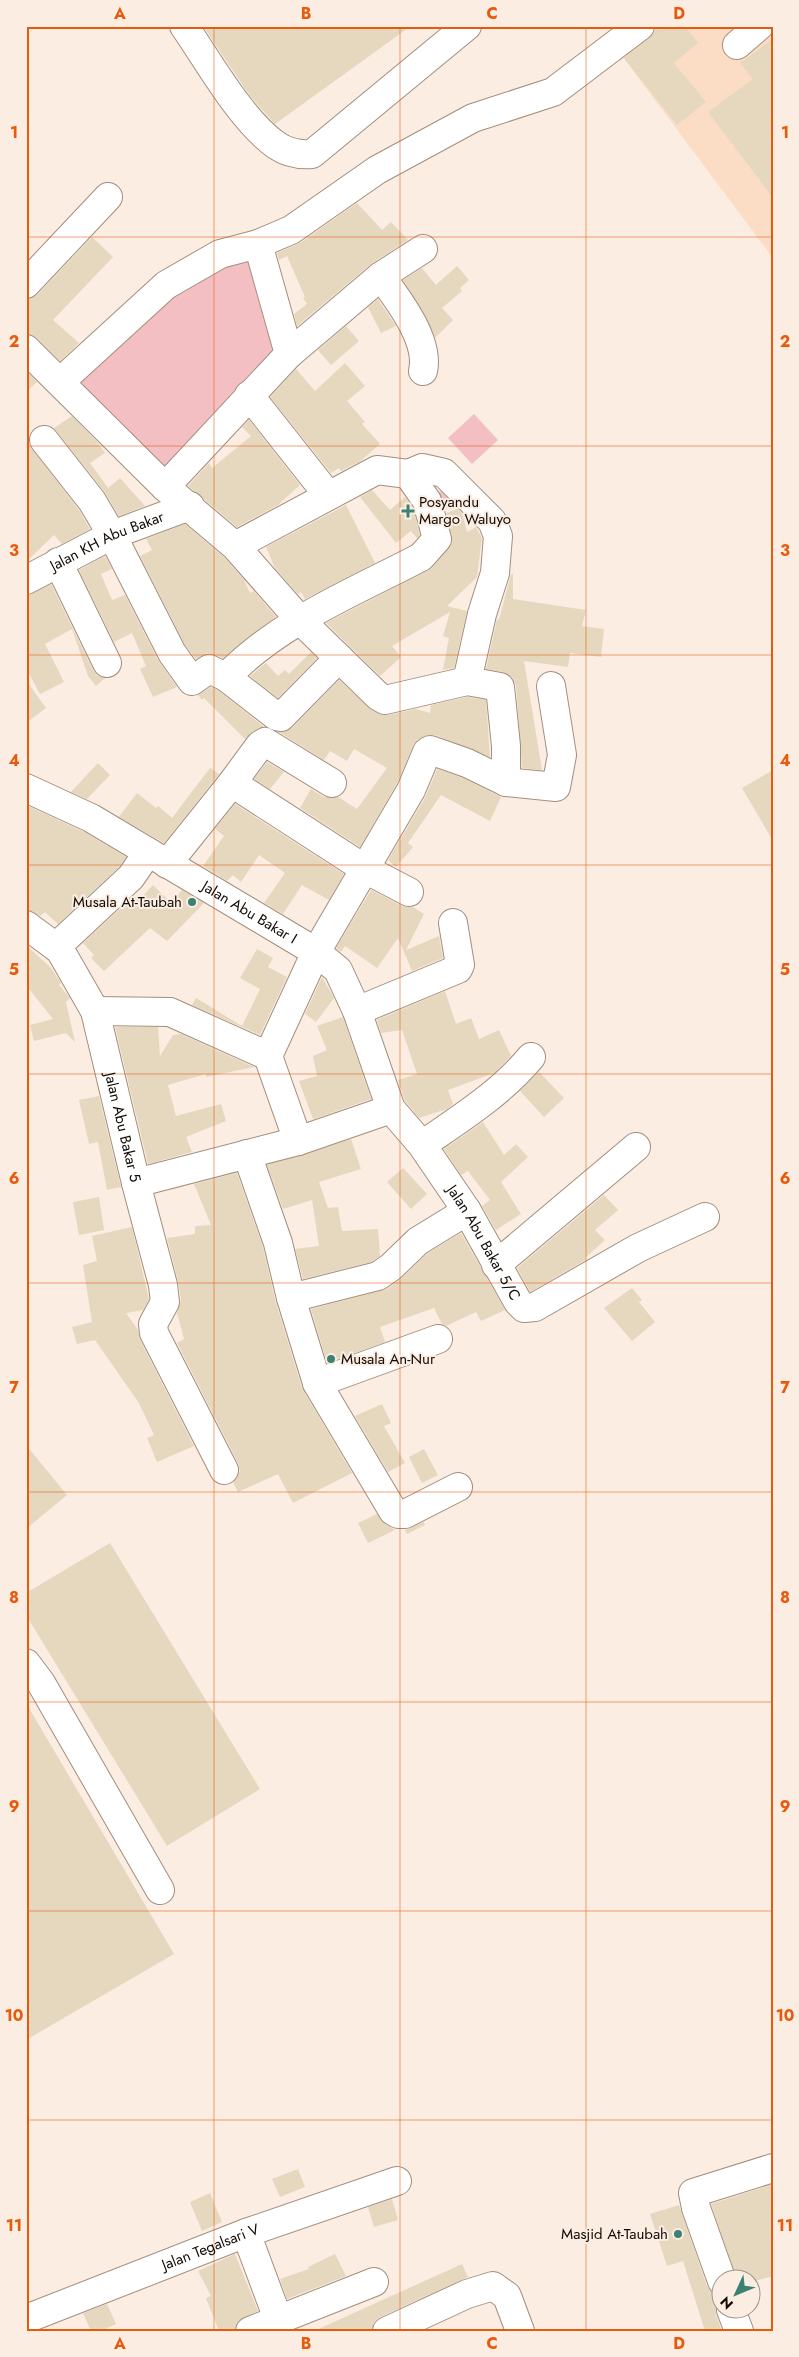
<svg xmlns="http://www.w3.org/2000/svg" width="799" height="2357" font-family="Jost,sans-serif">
	<rect width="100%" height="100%" fill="#fbede2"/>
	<path fill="#fbddc5" d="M647 26H773V258L616 48Z"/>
	<g fill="#f3bfc2">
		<path d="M256 250 281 356 163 475 67 382 169 287Z"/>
		<path d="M474 414 498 440 472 464 448 438Z"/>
		<path d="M454 488 459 505 435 511 430 494Z"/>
	</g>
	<g fill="#e5d8bf">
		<path d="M203 26H411L275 124 250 96Z"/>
		<path d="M660 26H685L698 43 674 63 706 102 677 125 624 58 649 38Z"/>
		<path d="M773 39V198L708 112 753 79 740 63Z"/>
		<path d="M357 203 382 230 391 222 408 240 371 264 297 326 294 314 307 304 303 298 305 297 287 256 279 260 277 253 300 243Z"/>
		<path d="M92 237 113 257 53 320 79 343 60 361 37 338 26 334V299L37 295Z"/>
		<path d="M457 266 469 280 460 288 462 291 442 308 453 320 435 338 424 313 403 280 422 268 436 285Z"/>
		<path d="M378 299 396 326 381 333 368 307Z"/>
		<path d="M346 326 359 341 331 365 318 350Z"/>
		<path d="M345 363 365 386 347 401 365 422 362 424 380 444 359 462 341 471 339 468 331 473 270 397 296 369 315 391Z"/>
		<path d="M26 371 37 382 26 392Z"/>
		<path d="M72 416 97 442 105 453 90 463 108 488 120 478 145 506 119 516 104 491 54 428Z"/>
		<path d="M249 420 300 485 278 505 237 527 188 486 209 463 212 468 251 436 242 427Z"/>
		<path d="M30 446 79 510 90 529 62 544 54 535 26 562V449Z"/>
		<path d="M372 490 390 510 405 497 413 508 420 535 417 538 411 531 396 543 360 497Z"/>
		<path d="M346 505 375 563 305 599 301 592 298 594 275 568 266 547Z"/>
		<path d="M458 509 462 513 467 532 476 527 482 538 477 577 447 606 467 611 454 668 443 670 449 638 443 636 450 612 392 646 401 657 380 676 326 623 432 568 452 543 446 513Z"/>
		<path d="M185 524 224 557 244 580 250 593 254 591 276 617 223 658 208 653 196 659 185 645 140 556 152 550 146 539Z"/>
		<path d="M105 556 112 569 101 574 112 600 125 595 158 660 177 687 153 697 140 669 146 666 132 633 114 642 79 570Z"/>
		<path d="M511 574H513V599L586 610 582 626 604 629 601 657 570 653 568 667 524 661 542 770 522 768 516 685 512 677 503 672 486 669 497 619 499 620Z"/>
		<path d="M51 584 93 670 98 676 105 678 96 686 88 676 72 629 45 644 64 682 40 694 26 668V595Z"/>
		<path d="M311 652 317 658 278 698 250 676 266 663 278 676 285 670 289 674Z"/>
		<path d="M26 680 46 708 26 723Z"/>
		<path d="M339 680 370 709 388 715 416 709 430 713 431 705 467 697 486 700 490 757 435 735H428L418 739 413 746 397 783 360 847 300 808 311 789 324 797H338L357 809 387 768 354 749 347 761 330 751 324 760 279 732 292 728Z"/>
		<path d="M211 687 218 690 264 727 252 732 245 739 204 698 202 700 198 695Z"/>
		<path d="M267 762 284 772 270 789 254 779Z"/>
		<path d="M98 763 110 775 87 799 71 792Z"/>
		<path d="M210 768 219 774 164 843 119 817 137 793 156 808 158 806 172 818Z"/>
		<path d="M437 769 461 777 501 797 490 821 441 795 408 843 413 847 396 867 388 860 425 798Z"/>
		<path d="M773 770V841L742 788Z"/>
		<path d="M235 804 344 874 329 900 302 885 283 914 264 903 285 873 259 855 241 882 233 875 227 881 203 866 224 836 215 829Z"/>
		<path d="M26 805 84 832 126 857 119 867 58 924 45 912 40 916 26 910Z"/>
		<path d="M153 885 171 903 182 890 204 903 167 941 150 928 104 971 91 958 94 955 83 943 134 896 139 900Z"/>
		<path d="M371 890 402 906 413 907 424 914 406 950 439 936 443 958 412 971 398 938 377 968 345 946 341 952 336 948Z"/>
		<path d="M26 945 51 968 61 983 59 985 70 998 66 1002 75 1042 66 1033 34 1041 30 1025 53 1019 26 985Z"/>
		<path d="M257 949 273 958 268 967 287 977 260 1035 192 1005 196 998 242 1026 260 989 240 978Z"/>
		<path d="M322 977 334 998 316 1022 305 1014Z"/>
		<path d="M445 991 456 1024 471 1018 479 1039 499 1030 511 1056 494 1073 448 1090 453 1104 447 1109 419 1118 405 1101 398 1080 417 1074 402 1030 381 1033 377 1020Z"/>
		<path d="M343 1017 371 1099 308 1121 313 1119 299 1081 317 1076 313 1056 327 1050 317 1026Z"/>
		<path d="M115 1027H158L160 1056 173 1035 181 1034 254 1067 206 1077V1074L168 1085 176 1116 221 1104 226 1121 186 1137 192 1152 148 1164Z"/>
		<path d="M539 1072 564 1098 544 1117 520 1091Z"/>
		<path d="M99 1096 121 1187 107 1190 98 1142 89 1144 79 1100Z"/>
		<path d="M483 1122 504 1155 516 1144 528 1157 501 1182 521 1214 496 1230 482 1206 490 1200 468 1171 461 1175 444 1149Z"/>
		<path d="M351 1139 361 1169 319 1182 328 1208 338 1207 342 1231 378 1229 380 1256 371 1262 303 1279 295 1249 319 1246 312 1200 283 1209 267 1165Z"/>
		<path d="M403 1168 427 1194 411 1209 387 1182Z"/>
		<path d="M237 1173 263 1247 276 1303 302 1388 352 1473 293 1503 278 1474 238 1492 233 1482 240 1471 238 1463 177 1343 184 1339 177 1313 181 1300 178 1281 167 1238 195 1234V1226L211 1225 194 1184Z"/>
		<path d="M604 1195 618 1210 595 1230 605 1240 585 1258 587 1259 530 1292 517 1268Z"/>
		<path d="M99 1197 104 1230 79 1235 73 1202Z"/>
		<path d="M132 1227 149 1299 143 1310 126 1313 138 1330 140 1340 194 1446 157 1462 147 1438 154 1435 139 1403 95 1340 77 1344 72 1327 92 1322 83 1265 97 1261 92 1236Z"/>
		<path d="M461 1233 505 1310 481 1321 476 1312 446 1326 442 1324 434 1308 380 1327 385 1342 327 1363 311 1309 387 1289 402 1278 428 1253Z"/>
		<path d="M632 1288 642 1300 639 1302 655 1322 632 1341 604 1308Z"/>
		<path d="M382 1404 391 1423 384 1426 405 1463 388 1472 355 1416Z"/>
		<path d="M26 1445 67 1495 26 1529Z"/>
		<path d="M424 1449 438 1475 422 1483 409 1457Z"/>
		<path d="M377 1514 385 1524 395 1530 368 1543 358 1523Z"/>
		<path d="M424 1522 425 1525 407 1534 405 1530Z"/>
		<path d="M110 1543 260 1789 167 1846 26 1615V1593Z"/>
		<path d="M26 1703 174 1954 26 2040Z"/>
		<path d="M298 2169 305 2187 280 2197 272 2179Z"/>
		<path d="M773 2184V2276L752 2282V2280H737L711 2204Z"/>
		<path d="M210 2193 222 2222 202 2231 190 2202Z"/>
		<path d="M392 2199 398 2220 374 2227 368 2207Z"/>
		<path d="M679 2205 707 2286 712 2293 718 2296 716 2315 722 2331H705L683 2261 667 2266 650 2214Z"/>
		<path d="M235 2254 258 2311 238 2321 235 2331H219L206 2298 211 2296 198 2271Z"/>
		<path d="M335 2254 346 2276 287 2299 280 2279 309 2269 308 2267Z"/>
		<path d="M462 2264 468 2277 380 2317 374 2322 372 2331H314Z"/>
		<path d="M107 2304 116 2324 101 2331H91L83 2313Z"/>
	</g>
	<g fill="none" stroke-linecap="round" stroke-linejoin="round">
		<defs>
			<g id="minor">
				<path d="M184 26C209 62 241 120 276 145 286 152 299 155 312 154L467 26"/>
				<path d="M737 45 759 26"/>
				<path d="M258 244 289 354"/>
				<path d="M381 276C398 300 430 340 423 371"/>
				<path d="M26 284 108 197"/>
				<path d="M26 349 165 487 235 546 300 620 378 696 385 700 467 681 482 614 495 573 498 536 492 521 444 473 422 468 408 474 377 470 235 546"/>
				<path d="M60 382 166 285 220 254 258 244 291 230 377 170 473 118 553 92 640 26"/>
				<path d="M249 395 328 495"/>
				<path d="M44 440 92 501 112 535 172 653 192 681 209 669 226 677C279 622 354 592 421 557L437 539 427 501 408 474"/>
				<path d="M165 487 289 354 381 276 423 249"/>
				<path d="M58 562 107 663"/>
				<path id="s1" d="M26 580 112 535 190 506"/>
				<path d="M226 677 276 716 281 717 339 658"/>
				<path d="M467 681 500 687 506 746V782"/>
				<path d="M232 783 260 745 265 742 332 783"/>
				<path id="s2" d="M26 788 91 818 316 952 338 970 357 1011 391 1109 422 1145 467 1211 518 1302 524 1308 535 1307 638 1248 705 1217"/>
				<path d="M167 864 232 783 365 869 409 892"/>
				<path id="s3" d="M26 925 60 950 95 1011 136 1183 298 1141 391 1109"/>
				<path d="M56 947 131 877 148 852"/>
				<path d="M95 1011 170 1012 268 1056"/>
				<path d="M357 1011 458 969 460 965 453 923"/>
				<path d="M298 1141 268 1056 316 952 411 790 427 752 430 750 467 763 506 782 556 787 562 755 551 686"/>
				<path d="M422 1145C461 1118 500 1094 531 1057"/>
				<path d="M247 1154 278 1243 291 1298 317 1383 393 1511 398 1514H405L458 1487"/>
				<path d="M136 1183 163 1285 165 1302 153 1324 154 1333 224 1470"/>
				<path d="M496 1265 636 1147"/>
				<path d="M291 1298 378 1276 391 1267 418 1241 467 1211"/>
				<path d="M317 1383 438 1339"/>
				<path d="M26 1663 41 1683 160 1890"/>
				<path d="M246 2233 278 2319"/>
				<path d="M722 2281 696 2208 693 2193 773 2168"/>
				<path d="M731 2310 739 2331"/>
				<path id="s4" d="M26 2319 246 2233 397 2181"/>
				<path d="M250 2331 374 2282"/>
				<path d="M387 2331 467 2294 493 2286 507 2296 520 2331"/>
			</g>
		</defs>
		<use href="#minor" stroke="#a38e7c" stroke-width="30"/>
		<use href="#minor" stroke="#fff" stroke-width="28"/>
	</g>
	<path fill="none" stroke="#e8590c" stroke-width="1" stroke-opacity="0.55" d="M214 26V2331M400 26V2331M586 26V2331M26 237H773M26 446H773M26 655H773M26 865H773M26 1074H773M26 1283H773M26 1492H773M26 1702H773M26 1911H773M26 2120H773"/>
	<g fill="#3d8175" stroke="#fbede2" stroke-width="2">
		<path d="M405.5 503.5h5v5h5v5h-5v5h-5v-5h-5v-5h5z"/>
		<circle cx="192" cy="902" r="5"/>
		<circle cx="331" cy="1359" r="5"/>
		<circle cx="678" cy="2234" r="5"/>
	</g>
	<g text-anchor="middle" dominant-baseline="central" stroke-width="4" stroke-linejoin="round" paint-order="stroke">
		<g font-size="15" fill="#120b05" stroke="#fbede2" text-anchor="start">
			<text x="419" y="502">Posyandu<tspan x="419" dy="17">Margo Waluyo</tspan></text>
			<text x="182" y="902" text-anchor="end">Musala At-Taubah</text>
			<text x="341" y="1359">Musala An-Nur</text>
			<text x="668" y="2234" text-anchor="end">Masjid At-Taubah</text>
		</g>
		<g font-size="15" fill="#120b05" stroke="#fbede2">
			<text stroke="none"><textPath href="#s1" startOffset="90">Jalan KH Abu Bakar</textPath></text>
			<text stroke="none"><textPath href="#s2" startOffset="256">Jalan Abu Bakar I</textPath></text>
			<text stroke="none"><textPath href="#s3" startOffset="232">Jalan Abu Bakar 5</textPath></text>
			<text stroke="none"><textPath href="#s2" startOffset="674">Jalan Abu Bakar 5/C</textPath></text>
			<text stroke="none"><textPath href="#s4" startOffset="198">Jalan Tegalsari V</textPath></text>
		</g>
	</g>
	<rect width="799" height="2357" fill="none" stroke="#fbede2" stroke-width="55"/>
	<g transform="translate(736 2294) rotate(226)"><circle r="24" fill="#fbede2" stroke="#9e938a"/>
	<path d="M0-4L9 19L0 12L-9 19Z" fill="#3d8175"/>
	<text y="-8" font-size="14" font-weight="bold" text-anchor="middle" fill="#120b05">N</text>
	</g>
	<rect x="28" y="28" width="744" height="2302" fill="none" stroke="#e8590c" stroke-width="2"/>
	<g font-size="16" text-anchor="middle" font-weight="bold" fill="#e8590c">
		<text x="120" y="19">A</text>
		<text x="306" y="19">B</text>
		<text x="492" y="19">C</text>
		<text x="679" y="19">D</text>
		<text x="14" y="138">1</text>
		<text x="785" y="138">1</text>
		<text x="14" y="347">2</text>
		<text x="785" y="347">2</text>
		<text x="14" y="556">3</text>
		<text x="785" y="556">3</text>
		<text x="14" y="766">4</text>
		<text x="785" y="766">4</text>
		<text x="14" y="975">5</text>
		<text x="785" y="975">5</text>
		<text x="14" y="1184">6</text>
		<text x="785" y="1184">6</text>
		<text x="14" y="1393">7</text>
		<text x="785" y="1393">7</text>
		<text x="14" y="1603">8</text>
		<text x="785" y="1603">8</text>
		<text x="14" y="1812">9</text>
		<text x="785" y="1812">9</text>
		<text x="14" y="2021">10</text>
		<text x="785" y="2021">10</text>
		<text x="14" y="2231">11</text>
		<text x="785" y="2231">11</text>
		<text x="120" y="2349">A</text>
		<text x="306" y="2349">B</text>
		<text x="492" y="2349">C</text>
		<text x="679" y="2349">D</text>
	</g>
</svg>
